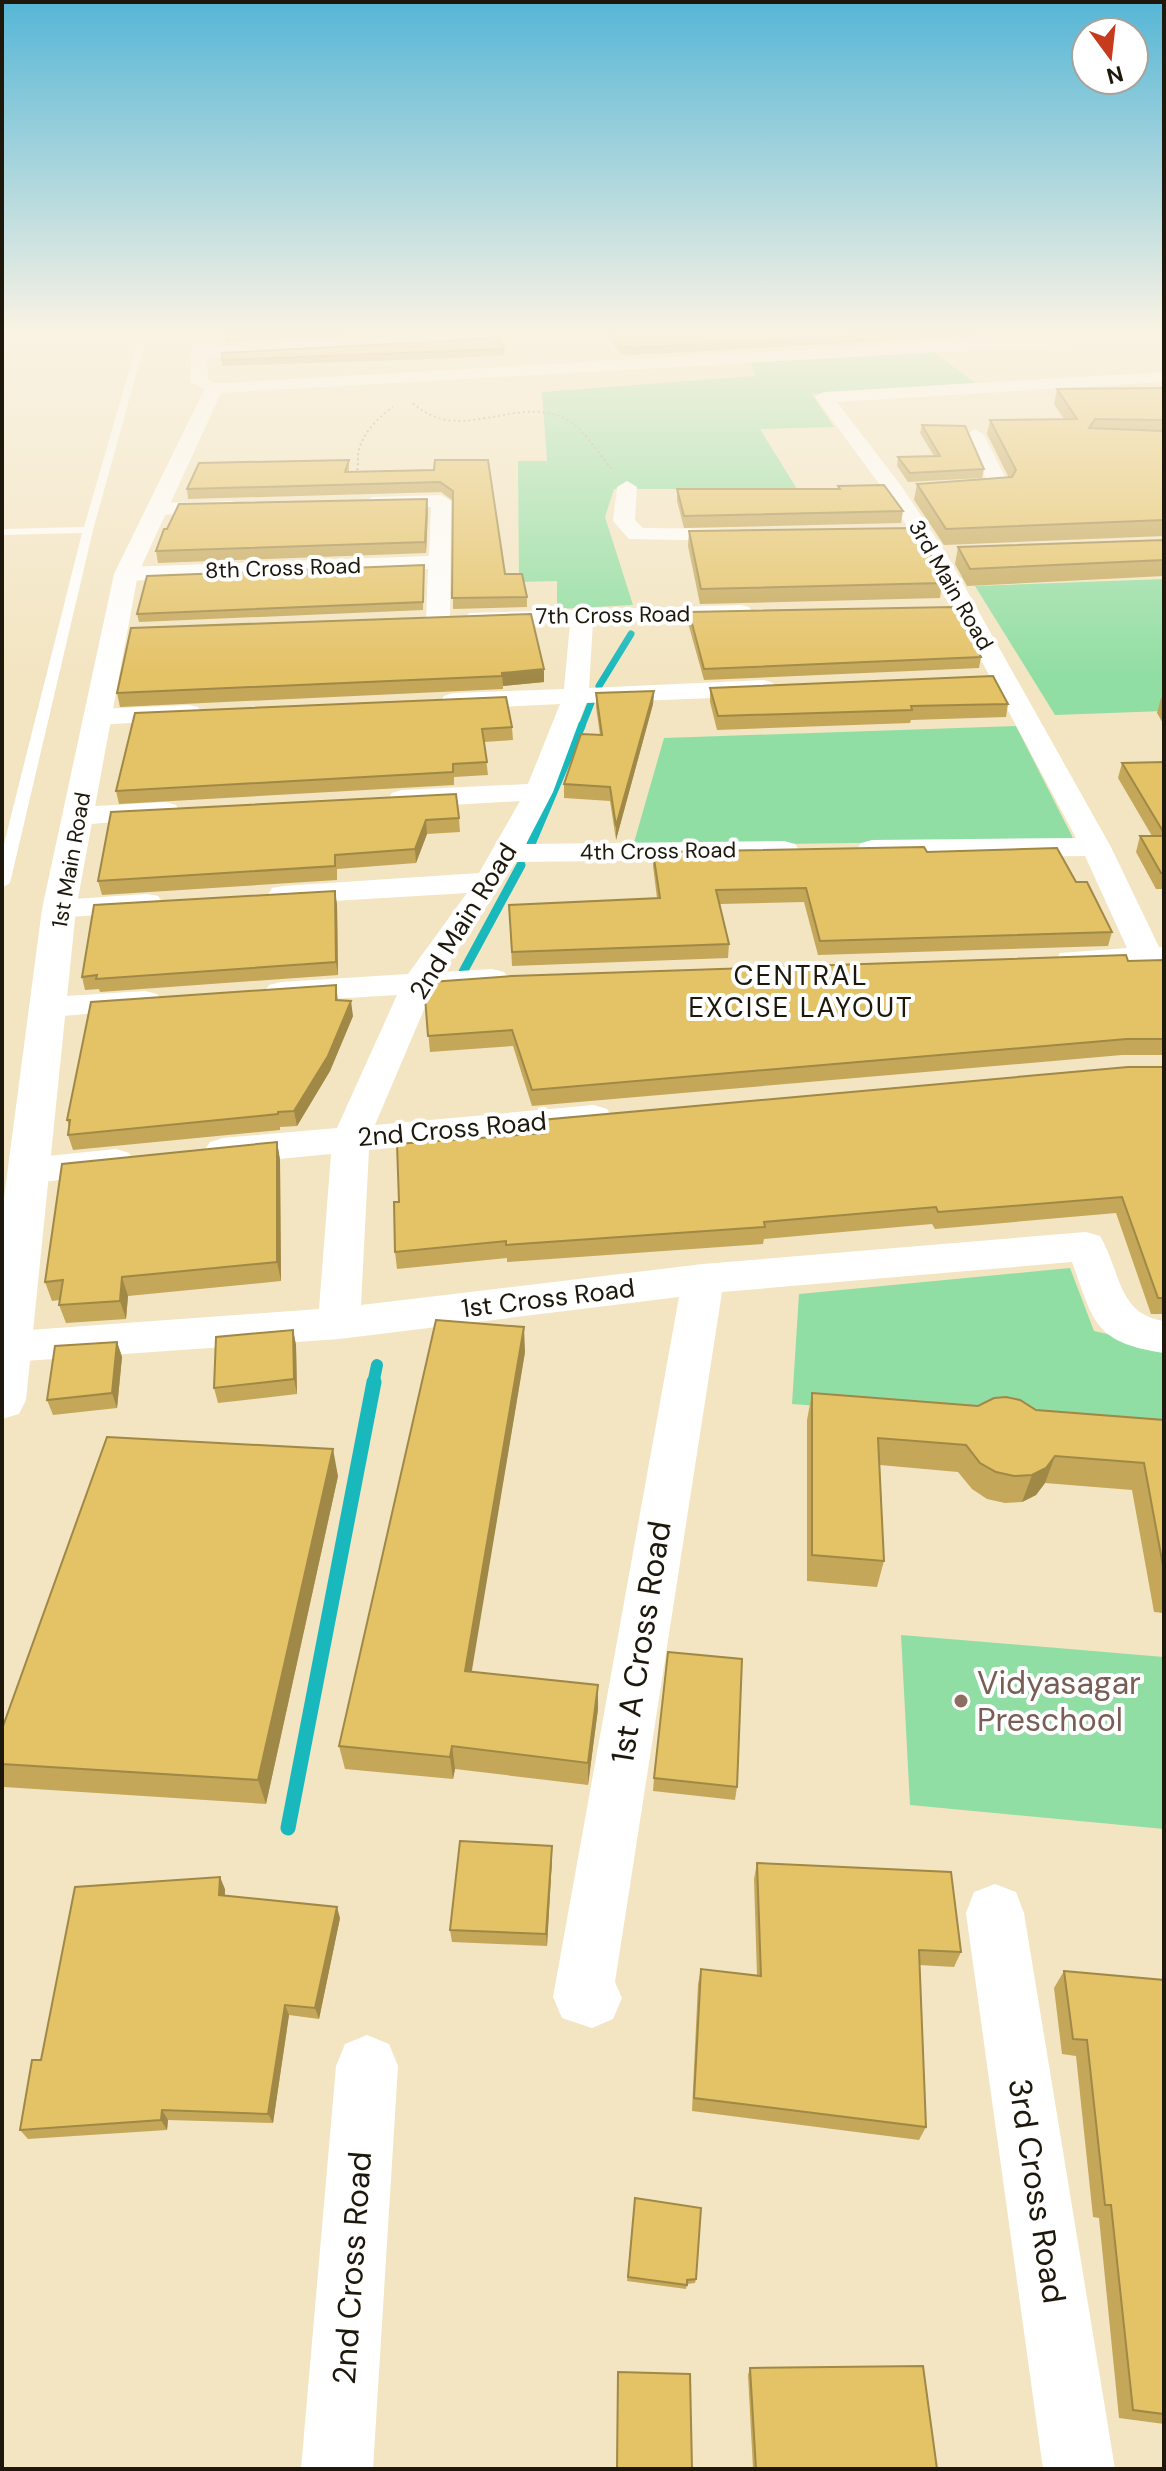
<svg xmlns="http://www.w3.org/2000/svg" width="1166" height="2471" font-family="'DM Sans',sans-serif">
	<rect width="100%" height="100%" fill="#f3e5c2"/>
	<g fill="#90dea3">
		<path d="M931 350 975 383 812 394 834 427 760 429 797 489H614L605 517 633 605 557 609V581L519 582 518 461H547L542 392 755 376 751 361Z"/>
		<path d="M1164 579V711L1055 715 975 586Z"/>
		<path d="M1016 726 1074 840 633 846 664 738Z"/>
		<path d="M1070 1268 1094 1331 1164 1347V1431L792 1404 799 1294Z"/>
		<path d="M901 1635 1164 1657V1829L910 1805Z"/>
	</g>
	<g fill="none" stroke-linecap="round" stroke-linejoin="round">
		<g stroke="#19b8bc" stroke-width="7">
			<path d="M599 686 631 634"/>
			<path d="M581 728 591 703"/>
		</g>
		<g stroke="#19b8bc" stroke-width="9">
			<path d="M531 844 581 726"/>
			<path d="M463 972 521 865"/>
		</g>
		<path stroke="#19b8bc" stroke-width="12" d="M373 1384 377 1365"/>
		<path stroke="#19b8bc" stroke-width="15" d="M288 1828 374 1382"/>
		<g stroke="#b0a589" stroke-width="2" stroke-dasharray="2 3" stroke-linecap="butt">
			<path d="M413 403C459 446 513 395 564 418 583 427 597 452 611 468"/>
			<path d="M356 475C358 468 358 462 358 455 360 436 378 417 393 407"/>
		</g>
		<path fill="#fff" fill-rule="evenodd" d="M134 331H142L143 350 93 530 10 883 2 888V852L82 533 2 535V529L84 527 135 350Z"/>
		<g fill="#fff" fill-rule="evenodd">
			<path d="M202 331H218L210 346 497 331H597L589 336 207 357 208 379 223 388 214 393 190 382 191 352Z"/>
			<path d="M1031 331H1050L1061 341 1059 344H1047Z"/>
			<path d="M1164 372V382L837 402 902 487 947 555 1111 847 1159 947H1164V967L1072 970 1060 967 1056 960 1060 953 1127 948 1085 856 872 858 861 855 857 849 861 843 872 840 1076 838 925 555 886 493 815 397 824 392Z"/>
			<path d="M975 429 984 435 1010 487 1007 491 958 494 948 488 958 482 987 481 966 435Z"/>
			<path d="M627 481 637 487 635 520 643 528 741 529 752 535 741 541 629 539 613 521 617 487Z"/>
			<path d="M441 495 451 501 450 620 446 625H430L426 620 428 569 126 581 115 574 126 567 429 556 431 507 372 509 362 503 372 497Z"/>
			<path d="M232 501 239 503 242 507 239 511 156 515 146 509 156 503Z"/>
			<path d="M741 605 749 607 753 612 749 617 593 622 589 688 764 680 773 683 777 688 773 693 764 696 586 703 553 792 526 844 784 841 795 844 799 850 795 856 784 859 516 862 443 972 492 969 504 972 509 979 504 986 431 993 375 1125 594 1105 607 1109 612 1117 607 1125 594 1129 369 1150 361 1305 703 1264 1086 1232 1100 1236C1121 1271 1117 1314 1164 1321V1353C1093 1342 1094 1322 1072 1262L722 1292 615 1982 622 1998 613 2019 592 2028 562 2018 553 1997 679 1297 339 1339 10 1362 2 1360V1332L319 1309 331 1154 223 1164 210 1160 204 1151 210 1142 223 1138 337 1128 397 995 281 1002 269 999 264 992 269 985 281 982 408 974 467 893 283 904 272 902 268 895 272 888 283 886 479 873 520 801 402 808 392 805 388 799 392 793 402 790 528 784 560 704 453 709 444 706 440 701 444 696 453 693 564 689 570 623 477 625 469 623 465 618 469 613Z"/>
			<path d="M189 705 198 707 202 713 198 719 97 725 88 723 84 717 88 711 97 709Z"/>
			<path d="M166 802 176 805 180 811 176 817 79 825 69 822 65 816 69 810 79 807Z"/>
			<path d="M147 894 158 896 163 903 158 910 59 918 48 916 43 909 48 902 59 900Z"/>
			<path d="M145 991 157 994 162 1001 157 1008 50 1017 38 1014 33 1007 38 1000 50 997Z"/>
			<path d="M116 1149 129 1153 135 1162 129 1171 28 1184 14 1180 9 1171 14 1162 28 1158Z"/>
			<path d="M995 1884 1016 1892 1024 1913 1115 2469H1043L966 1913 974 1892Z"/>
			<path d="M367 2035 389 2044 398 2066 373 2469H301L336 2066 345 2044Z"/>
		</g>
		<path fill="#fff" fill-rule="evenodd" d="M1121 331H1164V339L221 393 138 574 76 909 26 1400 19 1414 2 1419V1213L42 909 114 574 207 384Z"/>
	</g>
	<g fill="#c4a758">
		<path d="M225 331H437L226 342Z"/>
		<path d="M603 331H1030L1029 333 631 355 620 353Z"/>
		<path d="M504 349V355L455 358 222 366V360Z"/>
		<path d="M1164 388V536L944 545 914 500 917 484 1009 478 987 434 990 420 1064 419 1054 404 1057 389Z"/>
		<path d="M922 425 984 469 982 478 908 482 897 466 898 457 934 456 920 433Z"/>
		<path d="M349 460V472L434 470 435 460 505 574 527 597V607L453 609V501L441 492 188 499 187 489Z"/>
		<path d="M838 486 903 511 901 523 684 528 677 501V489H838Z"/>
		<path d="M428 510 426 553 158 563 156 551Z"/>
		<path d="M689 531 941 572 940 579 942 583 940 598 700 604 688 546Z"/>
		<path d="M1164 540V576L967 586 955 564 958 547Z"/>
		<path d="M424 565 423 610 139 622 137 614Z"/>
		<path d="M689 612 981 657 979 668 704 680 688 623Z"/>
		<path d="M544 669V682L503 686V689L120 707 117 693Z"/>
		<path d="M710 688 1008 704 1006 717 911 720 910 723 717 730 710 702Z"/>
		<path d="M654 691 653 704 616 840 610 801 564 798V784L600 735 596 707V693Z"/>
		<path d="M1161 698H1164V725L1157 713Z"/>
		<path d="M135 713 512 727 513 740 484 742 488 775 454 777V785L119 804 116 791Z"/>
		<path d="M1164 762V889H1156L1136 852 1140 836H1152L1118 778 1122 763Z"/>
		<path d="M111 812 459 818 460 832 427 834 416 863 337 869V880L102 895 98 881Z"/>
		<path d="M653 852H927L1076 882 1112 932 1108 946 818 955 804 902 720 904 729 944 728 958 512 966 509 905 657 898 653 866Z"/>
		<path d="M337 904 338 975 100 992 99 989 85 990 82 977Z"/>
		<path d="M1164 960V1055H1122L532 1106 513 1046 430 1052 425 997Z"/>
		<path d="M336 985 338 1000 353 1016 330 1071 297 1126 280 1127V1130L73 1150 68 1135 69 1126 67 1120Z"/>
		<path d="M1164 1067V1314H1151L1116 1213 935 1229 932 1224 764 1239 763 1244 507 1262V1258L397 1269 395 1252 399 1202 542 1134 541 1120Z"/>
		<path d="M277 1142 280 1160 281 1281 128 1296 126 1319 66 1323 59 1305 60 1300 52 1301 45 1282Z"/>
		<path d="M293 1330 296 1345 297 1394 218 1403 214 1388Z"/>
		<path d="M117 1342 122 1357 117 1408 53 1415 47 1400Z"/>
		<path d="M525 1352 471 1671 598 1709 588 1785 455 1769 453 1779 345 1769 339 1746Z"/>
		<path d="M812 1393 1164 1420V1613L1154 1612 1132 1490 1045 1483 1036 1495 1022 1502 1005 1503 987 1499 972 1489 958 1472 880 1465 884 1561 877 1587 807 1581V1420Z"/>
		<path d="M338 1476 266 1804 4 1787 2 1784V1764Z"/>
		<path d="M654 1778 737 1787 735 1800 653 1791Z"/>
		<path d="M552 1859 547 1946 452 1942 450 1930Z"/>
		<path d="M757 1863 961 1952 954 1967 919 1965 926 2127 919 2140 692 2111 698 1984 701 1969 757 1976 754 1879Z"/>
		<path d="M225 1889V1895L340 1918 319 2019 289 2015 273 2123 168 2120 167 2130 28 2139 20 2130 41 2060Z"/>
		<path d="M1064 1971 1164 1980V2424L1119 2418 1099 2218 1093 2217 1076 2056 1062 2054 1054 1988Z"/>
		<path d="M635 2198 696 2279 695 2283 687 2284 686 2289 627 2281Z"/>
		<path d="M750 2368 937 2469H753L748 2375Z"/>
	</g>
	<g fill="#a08847">
		<path d="M427 499 428 510 426 553 425 542Z"/>
		<path d="M544 669V682L503 686 502 673Z"/>
		<path d="M654 691 653 704 616 840V826Z"/>
		<path d="M426 820 427 834 416 863 415 849Z"/>
		<path d="M335 891 337 904 338 975 336 962Z"/>
		<path d="M351 1001 353 1016 330 1071 297 1126 294 1111Z"/>
		<path d="M277 1142 280 1160 281 1281 277 1262Z"/>
		<path d="M122 1277 128 1296 126 1319 120 1301Z"/>
		<path d="M524 1327 525 1352 468 1694 465 1671Z"/>
		<path d="M293 1330 296 1345 297 1394 294 1379Z"/>
		<path d="M117 1342 122 1357 117 1408 112 1393Z"/>
		<path d="M333 1449 338 1476 266 1804 258 1780Z"/>
		<path d="M1055 1456 1045 1483 1036 1495 1022 1502 1032 1475Z"/>
		<path d="M598 1685V1709L588 1785V1763Z"/>
		<path d="M452 1746 455 1769 453 1779 450 1757Z"/>
		<path d="M552 1846V1859L547 1946 546 1934Z"/>
		<path d="M220 1877 225 1889 224 1906 219 1895Z"/>
		<path d="M337 1907 340 1918 319 2019 315 2008Z"/>
		<path d="M285 2005 289 2015 273 2123 268 2114Z"/>
		<path d="M162 2110 168 2120 167 2130 161 2120Z"/>
	</g>
	<g fill="#e4c266" stroke="#a08847" stroke-width="2">
		<path d="M225 331H303L225 335Z"/>
		<path d="M609 331H939L631 348 620 346Z"/>
		<path d="M499 338 504 349 222 360V353Z"/>
		<path d="M1164 388V420L1095 419 1089 428 1164 431V520L946 529 917 484 1012 477 1016 470 990 420 1077 419 1057 389Z"/>
		<path d="M922 425 965 426 984 469 910 473 898 457 940 456Z"/>
		<path d="M349 460 345 472 434 470 435 460H488L505 574H522L527 597 452 598 453 491 440 482 187 489 199 463Z"/>
		<path d="M884 485 903 511 684 516 677 489H840L838 486Z"/>
		<path d="M427 499 425 542 156 551 164 529H167L179 504Z"/>
		<path d="M915 528 941 572H936L942 583 701 589 689 531Z"/>
		<path d="M1164 540V560L970 569 958 547Z"/>
		<path d="M424 565 423 602 137 614 147 576Z"/>
		<path d="M954 607 981 657 704 669 689 612Z"/>
		<path d="M531 614 544 669 502 673V676L117 693 131 628Z"/>
		<path d="M993 676 1008 704 911 706 912 710 718 716 710 688Z"/>
		<path d="M654 691 616 826 610 787 564 784 581 734 602 735 596 693Z"/>
		<path d="M506 697 512 727 482 729 487 762 453 764V772L116 791 135 713Z"/>
		<path d="M1164 762V833L1122 763Z"/>
		<path d="M456 794 459 818 426 820 415 849 335 855V866L98 881 111 812Z"/>
		<path d="M1140 836H1164V873H1161Z"/>
		<path d="M924 847 927 852 1057 848 1076 882H1087L1112 932 820 941 806 888 716 890 729 944 512 952 509 905 660 898 653 852Z"/>
		<path d="M335 891 336 962 96 979 97 975 82 977 94 905Z"/>
		<path d="M1126 955 1128 961 1164 960V1039H1127L532 1090 512 1030 428 1036 425 997 431 982 512 976Z"/>
		<path d="M336 985V1000L351 1001 328 1056 294 1111 278 1112V1114L68 1135 70 1120H67L91 1002Z"/>
		<path d="M1128 1067H1164V1298H1158L1122 1197 938 1212 936 1207 764 1222 765 1227 506 1245V1241L395 1252 394 1202H399L397 1144 546 1133 541 1120Z"/>
		<path d="M277 1142V1262L122 1277 120 1301 59 1305 63 1280 45 1282 62 1164Z"/>
		<path d="M436 1320 524 1327 465 1671 598 1685 588 1763 452 1746 450 1757 339 1746Z"/>
		<path d="M293 1330 294 1379 214 1388 216 1337Z"/>
		<path d="M117 1342 112 1393 47 1400 55 1346Z"/>
		<path d="M812 1393 978 1406 994 1398 1006 1397 1020 1400 1036 1410 1164 1420V1571L1144 1463 1055 1456 1046 1468 1032 1475 1014 1476 996 1472 980 1463 966 1445 878 1438 884 1561 812 1555Z"/>
		<path d="M107 1437 333 1449 258 1780 2 1764V1729Z"/>
		<path d="M668 1652 742 1659 737 1787 654 1778Z"/>
		<path d="M460 1841 552 1846 546 1934 450 1930Z"/>
		<path d="M757 1863 951 1872 961 1952 919 1950 926 2127 694 2098 701 1969 761 1976Z"/>
		<path d="M220 1877 219 1895 337 1907 315 2008 285 2005 268 2114 162 2110 161 2120 20 2130 32 2060H41L75 1887Z"/>
		<path d="M1064 1971 1164 1980V2414L1133 2410 1111 2205H1105L1087 2040 1073 2039Z"/>
		<path d="M635 2198 701 2208 696 2279 687 2280V2285L628 2277Z"/>
		<path d="M923 2366 937 2469H756L750 2368Z"/>
		<path d="M618 2372 690 2374 692 2469H617Z"/>
	</g>
	<linearGradient id="sky" x2="0" y2="1"><stop stop-color="#55b6d6"/><stop offset="0.49" stop-color="#faf3e4"/><stop offset="1" stop-color="#faf3e4" stop-opacity="0"/></linearGradient>
	<rect width="1166" height="677" fill="url(#sky)"/>
	<circle fill="#8d6e63" stroke="#fff" stroke-width="3" cx="961" cy="1701" r="8"/>
	<g text-anchor="middle" dominant-baseline="central" stroke-width="8" stroke-linejoin="round" paint-order="stroke">
		<g font-size="22" fill="#1d180b" stroke="#fff">
			<text transform="translate(283 568) rotate(-2)">8th Cross Road</text>
			<text transform="translate(951 585) rotate(60)">3rd Main Road</text>
			<text transform="translate(613 615) rotate(-1)">7th Cross Road</text>
			<text transform="translate(658 851) rotate(-1)">4th Cross Road</text>
			<text transform="translate(71 860) rotate(-80)">1st Main Road</text>
		</g>
		<g font-size="26" fill="#1d180b" stroke="#fff">
			<text transform="translate(463 921) rotate(-58)">2nd Main Road</text>
			<text transform="translate(452 1129) rotate(-5)">2nd Cross Road</text>
			<text transform="translate(548 1298) rotate(-7)">1st Cross Road</text>
		</g>
		<g font-size="28" letter-spacing="2" fill="#1d180b" stroke="#fff">
			<text x="801" y="975">CENTRAL<tspan x="801" dy="32">EXCISE LAYOUT</tspan></text>
		</g>
		<g font-size="32" fill="#1d180b" stroke="#fff">
			<text transform="translate(641 1642) rotate(-81)">1st A Cross Road</text>
			<text transform="translate(1037 2191) rotate(81)">3rd Cross Road</text>
			<text transform="translate(352 2268) rotate(-86)">2nd Cross Road</text>
		</g>
		<g font-size="32" fill="#785e54" stroke="#fff" text-anchor="start">
			<text x="977" y="1683">Vidyasagar<tspan x="977" dy="37">Preschool</tspan></text>
		</g>
	</g>
	<rect width="1166" height="2471" fill="none" stroke="#1d180b" stroke-width="8"/>
	<g transform="translate(1110 56) rotate(165)"><circle r="38" fill="#ffffff" stroke="#a5a39d" stroke-width="2"/>
	<path d="M0-6L14 30L0 20L-14 30Z" fill="#c53b1b"/>
	<text y="-12" font-size="22" font-weight="bold" text-anchor="middle" fill="#1d180b">N</text>
	</g>
</svg>
